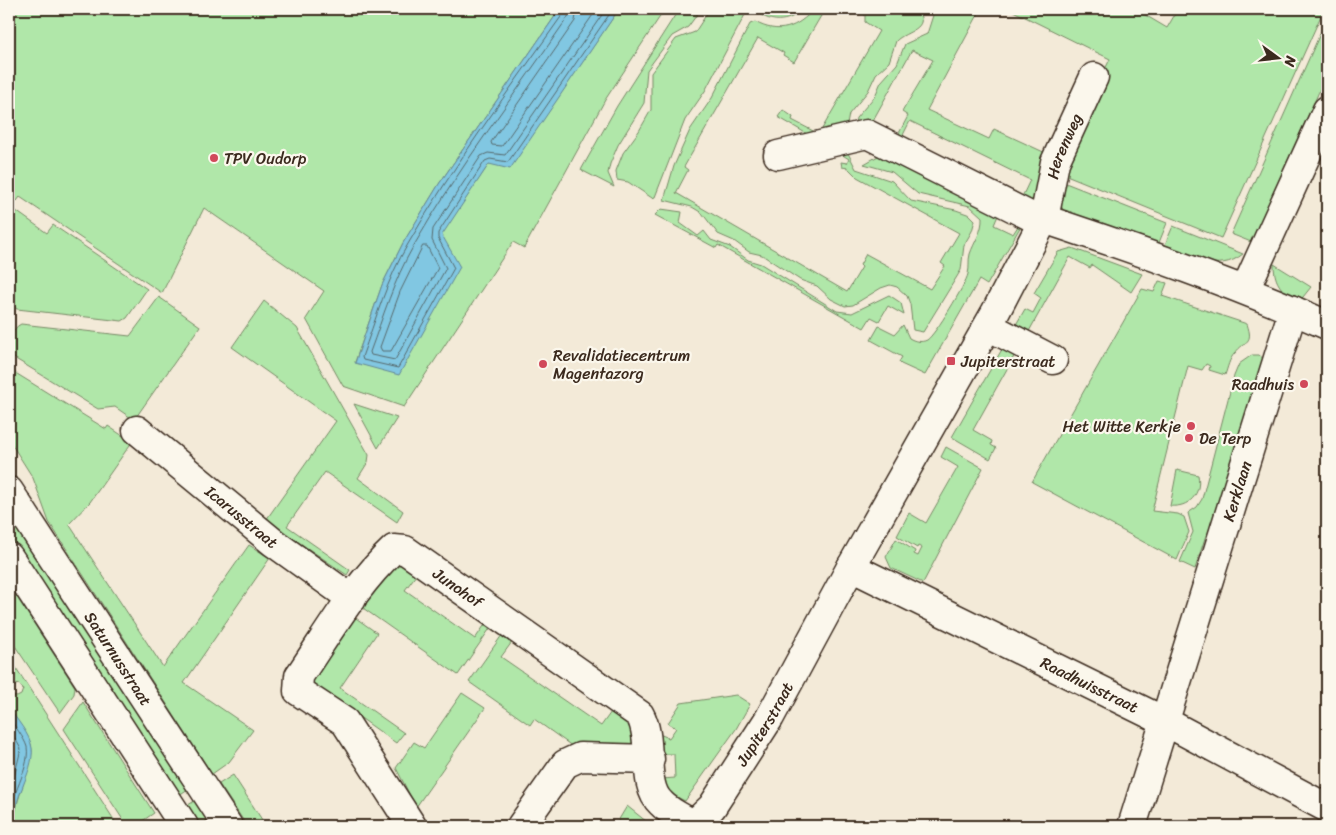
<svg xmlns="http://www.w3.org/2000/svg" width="1336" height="835" font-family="Sriracha,sans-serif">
	<rect width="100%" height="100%" fill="#f3ead8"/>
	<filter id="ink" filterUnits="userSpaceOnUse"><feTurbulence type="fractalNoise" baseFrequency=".02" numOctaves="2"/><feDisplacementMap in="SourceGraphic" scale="10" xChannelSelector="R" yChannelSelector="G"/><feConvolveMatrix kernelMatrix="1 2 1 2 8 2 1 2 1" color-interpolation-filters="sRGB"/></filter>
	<g filter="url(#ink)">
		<g fill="#b0e7a9" stroke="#768864">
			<path d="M9 9H560L439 184 403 243 382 285 355 362 489 164 542 121 619 9H665L605 100 524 248 513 242 404 407 343 386 306 319 324 291 204 208 162 293 20 197 17 201 9 195Z"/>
			<path d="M679 9H701L688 27 672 36 647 70 644 103 618 145 610 164 608 173 614 187 581 170 617 106Z"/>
			<path d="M710 9H748L705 91 685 120 655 197 652 198 628 182 617 180 616 171 623 153 639 131 651 110V73L676 39 695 32Z"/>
			<path d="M754 9H802C789 24 768 24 754 9Z"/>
			<path d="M814 9H825L794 62 783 55 784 53 758 38 684 167 688 170 676 193 847 292 862 267 860 265 866 254 930 289 945 266 941 263 959 233 857 177 848 168 842 167 841 162 847 163 849 159 841 154 848 153 856 169 892 181 911 201 956 210 970 215 975 220 972 231 964 245 961 270 923 332 913 330 910 304 907 296 897 287 890 285 881 288 853 305 845 306 831 299 817 286 800 280 762 255 749 252 734 241 718 234 702 213 692 207 664 200 674 166 690 130 712 98 750 24 755 22C779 35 797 28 814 9Z"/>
			<path d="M865 9H916C933 29 905 31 896 41L889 62 876 74 868 91 849 114 846 130 814 138 778 117 783 110 793 117 792 120 819 134 879 31 865 22Z"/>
			<path d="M935 9H981L927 110 989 139 994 129 1050 155 1034 204 1022 197 1030 180 910 121 901 139 897 137 908 116 902 112 933 60 912 50 872 122 854 128 856 118 875 96 881 82 897 64 905 44 927 34Z"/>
			<path d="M1009 9H1135L1167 28 1178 9H1324L1221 238 1059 172 1060 163 1110 59Z"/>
			<path d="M1327 18V74L1251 242 1231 234Z"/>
			<path d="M878 156 999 213 994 225 1013 234 1020 223 1022 224 987 285 979 280 925 375 901 364 899 362 902 357 871 340 879 326 895 334 903 325 909 338C914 341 921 343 927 340 935 335 966 284 968 274 970 267 968 261 970 254 974 242 983 231 982 217L970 206 918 194 892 172 864 164Z"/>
			<path d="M1063 182 1167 223 1158 245 1063 210 1059 200Z"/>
			<path d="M9 206 47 233 53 225 147 289 127 318 122 321 17 309 12 306 9 300Z"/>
			<path d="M661 209 682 212 680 223 698 236 704 231 711 240 730 247 748 260 761 264 837 311 852 313 889 295 901 303 904 315 888 306 879 321 871 317 864 328 718 245 716 248 655 215Z"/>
			<path d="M1173 226 1243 254C1218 274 1190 257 1164 247Z"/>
			<path d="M1072 248 1142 274 1131 292 1092 265 1090 268 1070 257 1027 335 1014 328 1025 309 1033 313 1041 298 1034 293 1058 252Z"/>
			<path d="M1274 264 1311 287 1299 302C1283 293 1274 284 1274 264Z"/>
			<path d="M1159 281 1167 283 1162 296 1247 324C1254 344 1245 340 1235 353 1229 359 1228 367 1225 375L1209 370 1210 366 1206 364 1202 370 1188 366 1152 511 1178 514 1184 517 1189 532 1177 560 1032 482 1142 289 1154 292Z"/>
			<path d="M159 297 200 326 134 420 115 407 98 409 9 355C9 344 11 328 21 324L130 336Z"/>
			<path d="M264 301 297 328 369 455 368 462 358 478 403 511 397 522 325 472 287 526 350 570 347 575 266 520 336 421 232 347Z"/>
			<path d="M1005 344 1017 351 973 430 992 441 991 445 996 448 990 459 952 437Z"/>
			<path d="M1252 355H1259L1265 360 1212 532 1206 535 1195 569 1180 562 1193 532 1188 513 1197 507 1202 499 1234 376 1239 364Z"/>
			<path d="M9 369 106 429 108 426 132 442 90 502 69 524 163 667 249 545 270 558 184 683 253 730 229 762 212 774 49 522 33 478 9 440Z"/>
			<path d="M354 404 397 418 378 448Z"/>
			<path d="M946 447 983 468 923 583 891 568 886 557 896 539 915 551 914 554 918 556 922 548 918 546 917 548 897 536 909 513 926 523 958 467 941 457Z"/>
			<path d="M1177 470 1198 475C1202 494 1189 508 1170 506Z"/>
			<path d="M9 505 191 787 176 797 9 540Z"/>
			<path d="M399 562 416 575 405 590 475 639 486 623 491 627 458 675 360 606Z"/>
			<path d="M9 585 75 687 74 694 60 713 9 637Z"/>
			<path d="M353 616 377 633 340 688 404 733 396 743 314 685 312 674Z"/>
			<path d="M502 635 512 642 501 657 601 726 611 712C629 723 631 725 636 746L576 749 534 719 530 725 469 682Z"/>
			<path d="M9 657 118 826H16C10 809 31 772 32 751 32 733 12 723 9 707 8 703 9 699 9 695L17 697 21 695 23 689 19 684 9 687Z"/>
			<path d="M462 693 485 708 416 807 396 768 414 742 424 748Z"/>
			<path d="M736 695 750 704 736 729 685 801C674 796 668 791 662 779L675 778 674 754H661L659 734 669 738 676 728 668 723 681 703Z"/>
			<path d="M83 702 154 813 135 826H127L64 729Z"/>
			<path d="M233 775 266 826H247L219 784Z"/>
			<path d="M198 799 216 826H195L183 808Z"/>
			<path d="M627 806 652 826H615Z"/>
		</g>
		<g fill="#81c7e2" stroke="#658894">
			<path d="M560 9H619L510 169 489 164 442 235 460 267 399 375 355 363 382 285 403 243 439 184Z"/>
			<path d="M9 708C16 719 30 734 32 748 35 772 8 805 16 826H9Z"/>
		</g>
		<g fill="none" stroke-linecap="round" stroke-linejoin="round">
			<g stroke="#57696c" stroke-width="1">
				<path d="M564 9 563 14C510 89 454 164 408 244 387 279 376 319 362 357L363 360 398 368 454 268 438 238V233L485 161 490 159 508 162 613 9"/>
				<path d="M570 9 568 17C516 93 459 167 413 247 394 280 383 317 370 352L371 355 395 360 446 268 432 240 433 229 481 156 488 153 505 155 606 9"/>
				<path d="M577 9 575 21 491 142 492 145 502 146 597 9"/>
				<path d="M423 246H427L438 268 391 351H382L380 347 400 292Z"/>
				<path d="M9 717C14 726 24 737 27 747 31 772 3 804 11 826"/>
				<path d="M9 728 21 749 9 797"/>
			</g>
			<defs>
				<g id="minor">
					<path d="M778 155 867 134 1034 218 1044 219C1140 251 1235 284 1327 325"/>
					<path d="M1245 290 1327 110"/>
					<path d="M988 326 1053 360"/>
					<path id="s1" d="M137 430 274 543 352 599"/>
					<path id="s2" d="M9 491 228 826"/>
					<path d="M9 557 184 826"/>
					<path id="s3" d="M851 567 1166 722 1327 808"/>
					<path id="s4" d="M412 826 345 722 298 691 299 676C329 632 356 584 394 549L405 550 640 715C654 740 641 785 661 803 669 812 683 818 693 824"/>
					<path d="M521 826 565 764 580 757 650 759"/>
					<path id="s5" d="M692 826 712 807 770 717 851 567 995 313 1044 219 1055 162 1094 77"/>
					<path id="s6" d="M1132 826 1293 310"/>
				</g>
			</defs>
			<use href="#minor" stroke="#3b2a1e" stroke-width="31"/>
			<use href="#minor" stroke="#fbf7ec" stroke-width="28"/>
		</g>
	</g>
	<g fill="#d1495b" stroke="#fbf7ec" stroke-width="2">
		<circle cx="214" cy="158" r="5"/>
		<rect x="946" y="356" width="10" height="10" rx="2.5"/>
		<circle cx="543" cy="364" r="5"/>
		<circle cx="1304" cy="384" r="5"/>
		<circle cx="1191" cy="426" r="5"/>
		<circle cx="1189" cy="438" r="5"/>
	</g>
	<g text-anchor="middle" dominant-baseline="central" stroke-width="4.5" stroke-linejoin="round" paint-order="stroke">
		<g font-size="16" fill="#3b2a1e" stroke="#fbf7ec">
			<text stroke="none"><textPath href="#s5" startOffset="779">Herenweg</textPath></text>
			<text stroke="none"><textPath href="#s6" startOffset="351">Kerklaan</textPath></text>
			<text stroke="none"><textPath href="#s1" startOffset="136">Icarusstraat</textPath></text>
			<text stroke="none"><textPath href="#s4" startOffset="430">Junohof</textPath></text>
			<text stroke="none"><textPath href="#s2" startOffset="200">Saturnusstraat</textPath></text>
			<text stroke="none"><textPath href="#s3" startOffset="266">Raadhuisstraat</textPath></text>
			<text stroke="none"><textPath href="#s5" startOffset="126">Jupiterstraat</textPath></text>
		</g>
		<g font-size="16" fill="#3b2a1e" stroke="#fbf7ec" text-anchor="start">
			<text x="224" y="158">TPV Oudorp</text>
			<text x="553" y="355">Revalidatiecentrum<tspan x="553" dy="18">Magentazorg</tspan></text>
			<text x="961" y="361">Jupiterstraat</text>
			<text x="1294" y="384" text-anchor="end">Raadhuis</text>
			<text x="1181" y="426" text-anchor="end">Het Witte Kerkje</text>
			<text x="1199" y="438">De Terp</text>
		</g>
	</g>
	<rect width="1336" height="835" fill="none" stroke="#fbf7ec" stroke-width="30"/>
	<rect x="15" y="15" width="1306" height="805" fill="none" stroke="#3b2a1e" stroke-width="2" filter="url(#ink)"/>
	<g transform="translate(1278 58) rotate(105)" stroke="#fbf7ec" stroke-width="4" paint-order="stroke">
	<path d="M0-4L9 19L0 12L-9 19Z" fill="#3b2a1e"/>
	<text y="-8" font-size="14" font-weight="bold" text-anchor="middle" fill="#3b2a1e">N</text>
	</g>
</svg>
